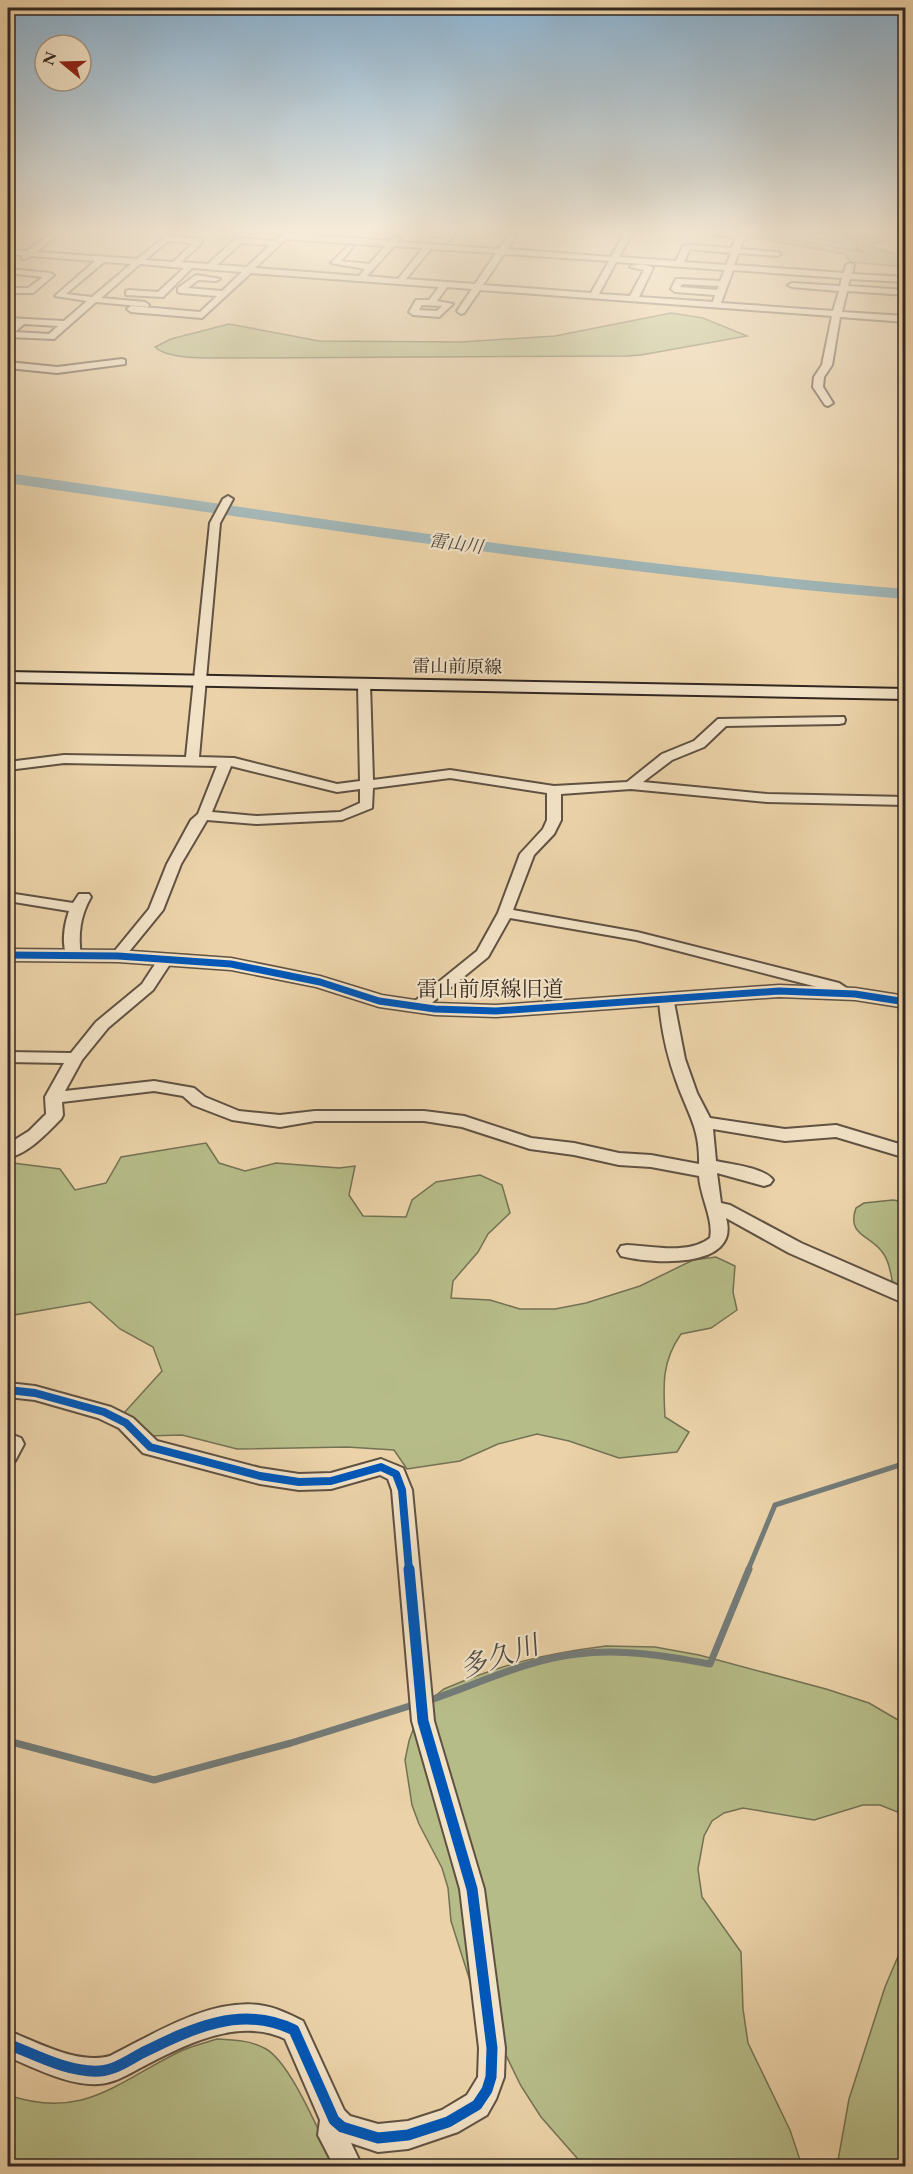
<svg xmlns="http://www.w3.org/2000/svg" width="913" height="2174" font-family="'EB Garamond','Noto Serif JP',serif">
	<rect width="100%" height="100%" fill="#ebd2a8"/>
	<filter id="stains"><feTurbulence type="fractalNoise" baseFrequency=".00333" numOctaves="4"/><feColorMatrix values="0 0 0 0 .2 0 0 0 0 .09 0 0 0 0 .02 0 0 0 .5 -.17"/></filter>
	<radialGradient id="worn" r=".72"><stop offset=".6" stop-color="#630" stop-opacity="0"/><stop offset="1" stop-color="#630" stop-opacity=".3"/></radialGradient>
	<g fill="#b6bc88" stroke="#747254" stroke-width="1.5">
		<path d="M711 233 828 236 806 233H895L890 235 886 241 871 245 874 248 905 256V267L851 262 844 254 838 253 762 239 715 237Z"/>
		<path d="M671 313 703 318 747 336 641 355 627 356 230 358C212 358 168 360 155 347L171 339 229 324 319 341 461 342 555 336Z"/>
		<path d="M206 1143 219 1163 245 1171 276 1163 339 1168 355 1166 349 1195 363 1216 406 1217 412 1200 436 1182 480 1175 502 1185 510 1213 488 1234 478 1252 453 1281 451 1298 490 1300 520 1309H555L586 1303 640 1286 693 1260 716 1257 735 1266 733 1292 737 1310 711 1328 681 1334C662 1361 663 1384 665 1417L689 1432 677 1452 619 1458 569 1441 537 1434 498 1444 460 1461 407 1469 394 1450 347 1447 237 1449 182 1435 147 1436 124 1413 162 1371 153 1347 120 1329 90 1302 8 1316V1165L13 1163 60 1169 75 1190 106 1183 121 1157Z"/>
		<path d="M893 1200 905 1202V1305C887 1288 895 1269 883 1253 871 1235 846 1236 856 1208L864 1203Z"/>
		<path d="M606 1646 655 1647 699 1655 826 1689 869 1703 905 1724V1815L880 1805H863L814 1820 743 1808 724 1813 712 1821 704 1836 698 1869 702 1897 741 1952 743 2009 748 2043 790 2130 802 2166H584L541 2117 521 2086 471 1984 451 1921 448 1888 442 1868 419 1824 412 1805 405 1760 409 1741 418 1716 435 1696 444 1689C502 1664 543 1654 606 1646Z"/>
		<path d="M905 1940V2166H837L849 2099 885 1987Z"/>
		<path d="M217 2039C234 2040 250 2040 266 2049 292 2064 321 2138 336 2166H8V2095C84 2121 118 2081 181 2051 192 2046 205 2043 217 2039Z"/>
	</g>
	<path fill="#9fb4b5" stroke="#737c7a" stroke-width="1.5" d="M745 233 867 235 852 238 858 245 856 248 864 252Z"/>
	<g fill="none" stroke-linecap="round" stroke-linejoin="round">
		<path stroke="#686e6b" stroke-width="1.5" d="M786 233 843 243 849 233"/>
		<path stroke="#737c7a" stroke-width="5" d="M748 1570 775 1505 906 1463"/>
		<g stroke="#737c7a" stroke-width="7">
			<path d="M427 1701C476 1685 525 1660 577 1654 621 1648 666 1656 710 1664L749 1569"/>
			<path d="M8 1741 154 1780 291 1743 416 1704"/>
		</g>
		<path fill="#9fb4b5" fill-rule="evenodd" d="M8 473C306 516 605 564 906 589V599C605 574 306 526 8 483Z"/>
		<defs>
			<g id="minor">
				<path d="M51 233H59L37 252 137 259 166 236 202 239V243L181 262 208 264 236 238 275 241 283 233 390 241 397 236 401 238 398 242 499 249 510 233H518L507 249 611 257 624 233H632L619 257 676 261 683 246 690 245 732 248 736 238 713 233H731L749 237 743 240 740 249 777 252 781 254 777 256 739 253 734 265 844 273 846 265 850 263 854 265 852 274 906 277V282L850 279 848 286 906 290V295L847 291 842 312 906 316V322L840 317 832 365 824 377 823 387 833 403 828 406 825 405 813 387 814 377 822 365 832 316 480 290 464 313 461 314 457 311 472 289 447 287 437 301 453 304 439 317 413 315 409 312 416 300H429L439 287 251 273 202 318 131 312 127 309 131 306 200 312 217 296 181 293 178 292V288L196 275 220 279 216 281 198 280 188 288 222 291 242 272 192 268 163 297 126 295V291L129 290 158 292 184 268 140 264 101 298 145 302 149 305 148 307 96 302 54 339 8 337V330L15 323 8 322V318L64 321 87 301 55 296 95 261 31 256 25 259H22V255L8 254V250L27 251ZM286 239 386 246 369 264 341 261 353 247 349 245 331 263 365 269 359 276 255 268ZM168 241 193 243 173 262 145 260ZM241 243 270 245 247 267 217 265ZM394 246 423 248 398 279 367 276ZM431 249 496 253 475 284 406 279ZM690 249 731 253 726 265 684 262ZM504 254 609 261 591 293 483 285ZM104 262 131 264 92 297 66 294ZM616 262 725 270 720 281 679 279H676L671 289 675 292 715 295 713 302 639 297 653 268C648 264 635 263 630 267L644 270 630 296 599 294ZM733 270 842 278 840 286 792 283 788 285 792 287 839 291 833 311 721 303ZM682 284 719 286 717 290 680 287ZM422 305 442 306 437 311 419 310ZM24 324 58 326 49 334 15 332Z"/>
				<path d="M417 233H450L455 235 445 244 429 241 433 239H443L445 237Z"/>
				<path d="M903 243H906V253L902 251Z"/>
				<path d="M8 269 50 273 54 275 33 293H8V288H28L43 277 8 273Z"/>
				<path d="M122 359 125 360V364L57 373 8 368V362L57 367Z"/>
				<path d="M228 496 233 499 220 523 199 757 234 758 337 784 360 781 358 684 364 680 370 684 373 780 450 770 554 786 627 782 662 754 694 741 718 719 844 717 845 720 844 723 839 724 726 726 704 747 672 760 643 782 767 794 906 797V805L767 802 631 789 561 794V820L554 834 534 855 513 910 637 932 839 983 848 989 844 996H834L829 990 636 940 510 918 488 957 428 1006 426 1011H414L412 1008 415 1001 477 951 498 913 520 854 543 829 547 820V793L450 778 373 788 372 808 342 820 257 824 207 820 181 864 163 910 123 959H113L110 956 113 953 149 909 167 864 191 820 198 814 217 766 64 763 8 770V762L64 755 186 757 210 523 223 499ZM231 766 337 792 360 789V803L340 812 257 816 212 812Z"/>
				<path d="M8 893 73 903 79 894H89L91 897C80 916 78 934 81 956L78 959H68C61 945 64 926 69 911L8 901Z"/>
				<path d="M164 956 172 961 153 990 108 1028 82 1060 65 1091 154 1081 194 1088 205 1097 239 1111 280 1115 315 1111H424L464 1116 531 1138 574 1143 619 1153 651 1155 699 1164C700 1128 688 1114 677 1083 667 1056 661 1029 659 1000L667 995 673 997 685 1059 697 1093 710 1118 785 1129 836 1125 906 1146V1158L836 1137 785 1141 713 1129 716 1161C730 1164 765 1168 773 1180L770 1184 764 1186 717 1173 721 1203 730 1205 801 1243 906 1289V1304L789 1253 726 1218C741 1270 651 1264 621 1256L618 1251 621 1246 627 1245C652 1246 688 1255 710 1238 714 1220 700 1196 699 1176L651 1167 619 1165 574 1155 530 1149 462 1127 424 1121H315L280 1127 232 1120 193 1105 183 1096 154 1091 62 1102 63 1115 61 1119C46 1134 29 1153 8 1158V1144L29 1131 46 1114 45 1097 64 1063 8 1062V1052L71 1053 96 1022 142 984 159 958Z"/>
				<path d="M8 1383 35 1386 111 1407 133 1418 157 1441 260 1468 299 1474 331 1473 381 1459 403 1468 412 1490 434 1721 484 1889 505 2048 504 2077 496 2099 487 2115 458 2132 408 2149 378 2152 351 2143 362 2166H334L318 2135 320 2120 285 2039C240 2017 186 2044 146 2065 132 2072 116 2083 99 2084 68 2086 36 2068 8 2057V2031C38 2042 77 2065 110 2056 154 2034 208 1999 259 2005 275 2007 289 2014 303 2021L344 2110 350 2116 378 2124 408 2121 442 2110 467 2095 478 2077 479 2048 460 1889 412 1721 392 1490 388 1479 380 1475 331 1489 299 1490 260 1484 143 1453 119 1428 98 1418 35 1400 8 1397Z"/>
				<path d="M8 1433 21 1438 24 1444 15 1461 8 1463Z"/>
			</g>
			<path id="tertiary" d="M8 949 118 950 231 958 320 976 382 995 435 1003 496 1005 779 985 855 988 906 996V1008L855 1000 779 997 496 1017 435 1015 379 1007 316 987 231 970 118 962 8 961Z"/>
			<path id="secondary" d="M8 672 906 689V699L8 682Z"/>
		</defs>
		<use href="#minor" stroke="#605243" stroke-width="4"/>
		<use href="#tertiary" stroke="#605243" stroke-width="3"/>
		<use href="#secondary" stroke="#322721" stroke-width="4"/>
		<use href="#minor" fill="#f2e2c6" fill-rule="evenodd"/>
		<use href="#tertiary" fill="#f2e2c6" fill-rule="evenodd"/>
		<use href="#secondary" fill="#f2e2c6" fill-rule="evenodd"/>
		<defs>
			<path id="cycleway-far2" d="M8 955 118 956 231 964 320 982 379 1001 435 1009 496 1011 779 991 855 994 906 1002"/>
			<path id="cycleway-far1" d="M8 1390 35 1393 104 1412 126 1423 150 1447 260 1476 299 1482 331 1481 381 1467 396 1474 402 1490 409 1570"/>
			<path id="cycleway" d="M8 2044C36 2055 69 2073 100 2071 115 2070 129 2060 142 2053 191 2029 241 2004 294 2030L334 2120 342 2127 378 2138 408 2135 448 2122 477 2105 487 2090 491 2077 492 2048 472 1889 423 1721 409 1569"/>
		</defs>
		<use href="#cycleway-far2" stroke="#f2e2c6" stroke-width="10"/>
		<use href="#cycleway-far1" stroke="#f2e2c6" stroke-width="12"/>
		<use href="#cycleway" stroke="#f2e2c6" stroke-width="15"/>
		<use href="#cycleway-far2" stroke="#0057b8" stroke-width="7"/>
		<use href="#cycleway-far1" stroke="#0057b8" stroke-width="8"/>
		<use href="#cycleway" stroke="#0057b8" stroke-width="11"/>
	</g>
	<linearGradient id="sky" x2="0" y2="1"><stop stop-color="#8bb4d4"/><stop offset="0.43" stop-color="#f6ebd8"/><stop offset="1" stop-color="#f6ebd8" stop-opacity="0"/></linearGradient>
	<rect width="913" height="537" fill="url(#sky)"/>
	<g text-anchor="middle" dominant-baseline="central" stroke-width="4.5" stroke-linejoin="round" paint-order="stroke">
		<g font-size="18" font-style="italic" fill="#4d4a46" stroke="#f2e2c6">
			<text transform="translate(456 543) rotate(8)">雷山川</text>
		</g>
		<g font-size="18" fill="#322721" stroke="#f2e2c6">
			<text transform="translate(457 666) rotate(1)">雷山前原線</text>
		</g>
		<g font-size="21" fill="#322721" stroke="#f2e2c6">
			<text x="490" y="988">雷山前原線旧道</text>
		</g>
		<g font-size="27" font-style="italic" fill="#4d4a46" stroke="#f2e2c6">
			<text transform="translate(499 1656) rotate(-18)">多久川</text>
		</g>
	</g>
	<rect width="913" height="2174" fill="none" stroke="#ebd2a8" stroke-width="30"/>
	<rect x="9" y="9" width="895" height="2156" fill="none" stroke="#322721" stroke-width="3"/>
	<rect x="15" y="15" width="883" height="2144" fill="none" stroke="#322721" stroke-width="1.5"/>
	<g transform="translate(63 63) rotate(289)"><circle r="28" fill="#f2e2c6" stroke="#a59784" stroke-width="1.5"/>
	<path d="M0-4.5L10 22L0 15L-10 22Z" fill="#8f2418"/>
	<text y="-9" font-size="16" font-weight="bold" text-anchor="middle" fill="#322721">N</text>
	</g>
	<rect width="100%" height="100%" filter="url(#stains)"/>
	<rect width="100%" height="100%" fill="url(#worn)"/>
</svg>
